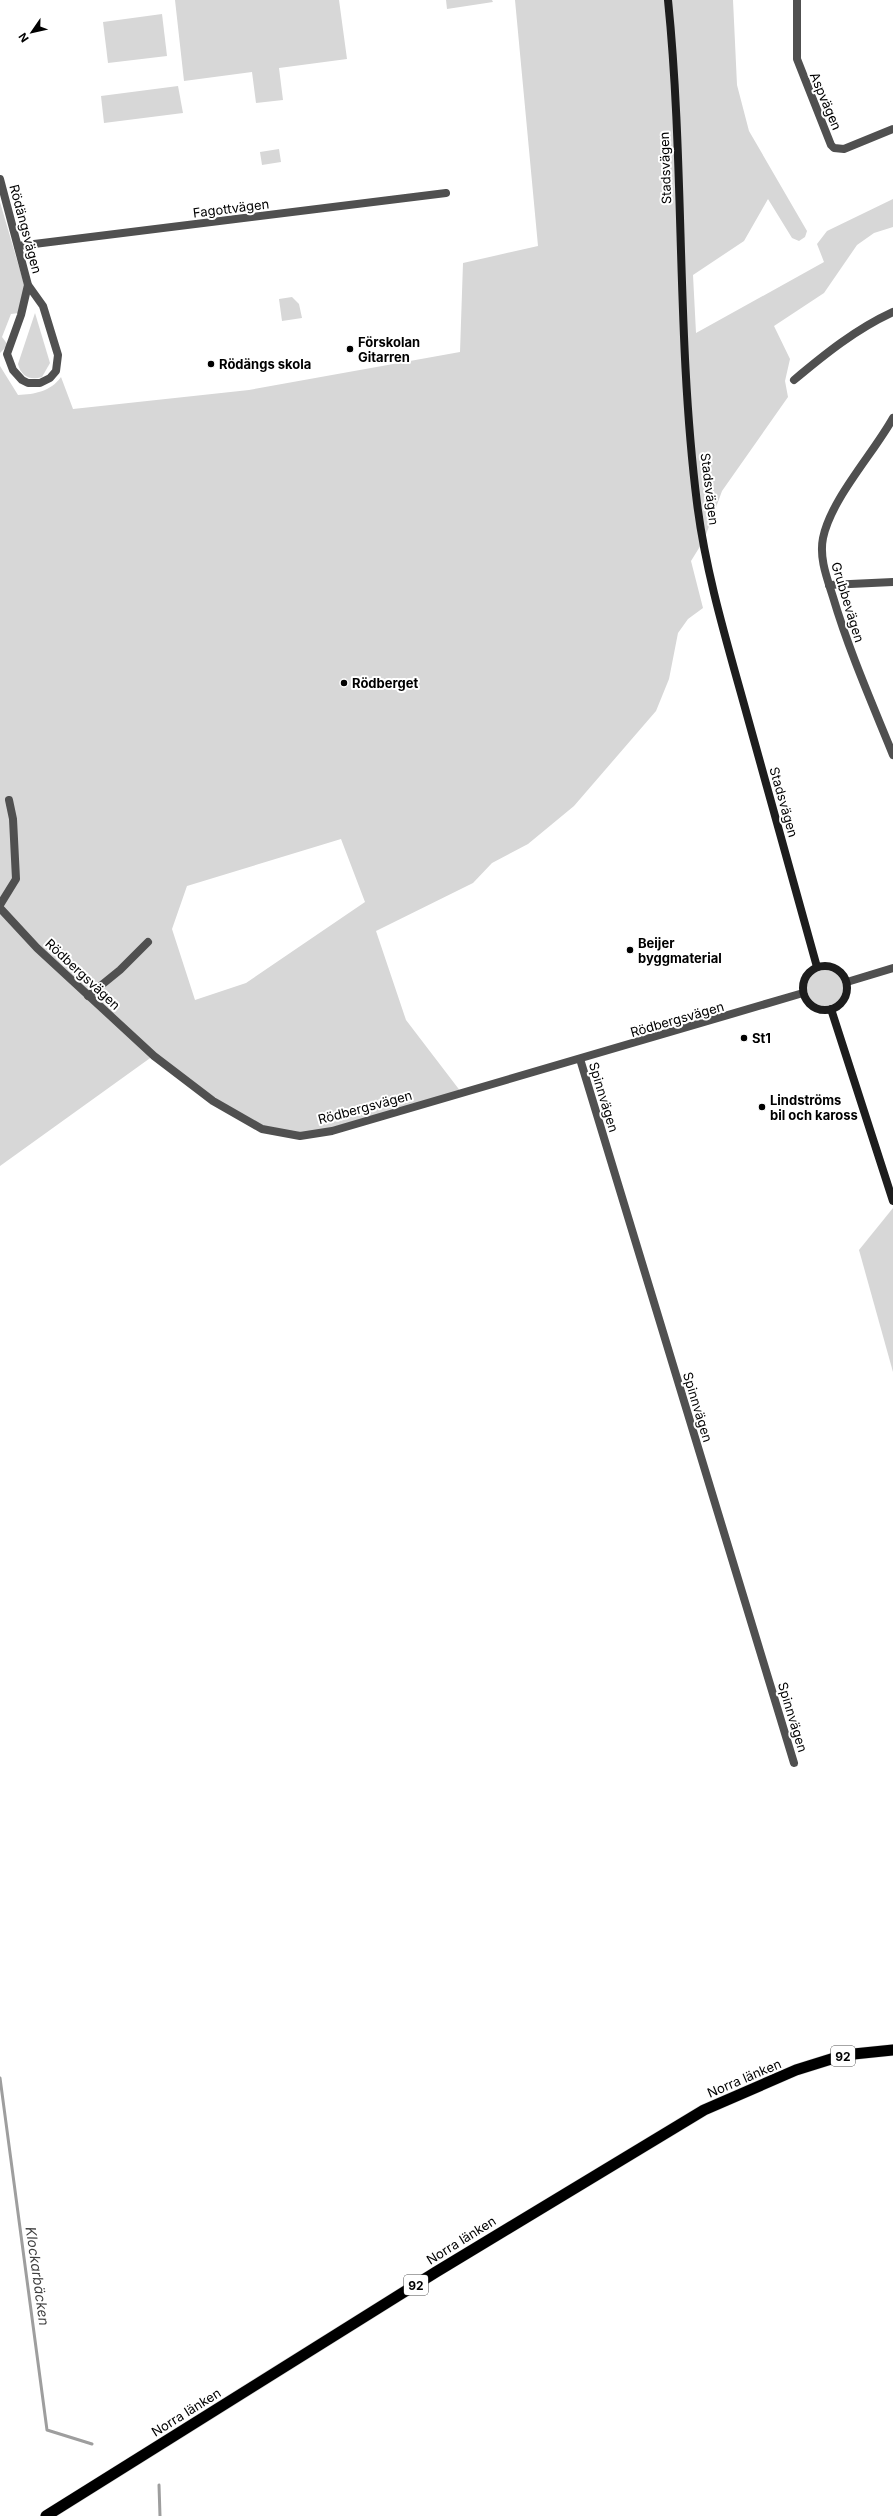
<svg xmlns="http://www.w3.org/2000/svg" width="893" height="2516" font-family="Inter,sans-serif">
	<rect width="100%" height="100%" fill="#fff"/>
	<g fill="#d7d7d7" fill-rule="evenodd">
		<path d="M175 0H339L347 59 279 68 283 100 256 103 252 72 184 81Z"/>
		<path d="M446 0H492L493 2 447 9Z"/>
		<path d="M515 0H733L737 85 749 131 807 231 805 237 799 241 792 238 768 199 744 241 693 275 696 333 824 262 817 244 827 231 893 199V227L874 233 857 245 824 293 774 326 790 359 785 381 788 397 722 491 704 540 691 561 703 608 688 619 678 633 669 679 656 711 574 806 528 844 492 863 473 883 376 931 406 1020 461 1092 300 1136 262 1129 153 1056 0 1166V366L18 395C35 394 50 392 61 377L73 409 249 390 460 352 463 263 538 246ZM341 839 365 902 246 983 195 1000 172 929 187 886Z"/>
		<path d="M162 14 167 56 108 63 103 22Z"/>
		<path d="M178 86 183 113 104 123 101 96Z"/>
		<path d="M279 149 281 162 262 165 260 152Z"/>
		<path d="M0 202 26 291 19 313 11 314 2 337 8 345 0 353Z"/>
		<path d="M292 297 299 304 302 318 282 321 279 299Z"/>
		<path d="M35 313 50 363 42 377C30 381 21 376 18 364Z"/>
		<circle cx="825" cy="988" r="18"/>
		<path d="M893 1208V1372L859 1250Z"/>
	</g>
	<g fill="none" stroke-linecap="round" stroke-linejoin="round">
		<g stroke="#9e9e9e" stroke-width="3">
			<path d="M0 2078 47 2430 92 2444"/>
			<path d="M159 2485 160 2516"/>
		</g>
		<defs>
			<path id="trunk" d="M46 2516 436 2272 704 2110 796 2070 844 2055 893 2050"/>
		</defs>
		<use href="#trunk" stroke="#dbdbdb" stroke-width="12"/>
		<g stroke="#505050" stroke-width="8">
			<path d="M797 0V59L831 145 834 148 844 149 893 129"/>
			<path d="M0 179 28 285 43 306 58 355 56 371 50 378 40 383H28L22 380 13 370 7 354 21 315 28 285"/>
			<path d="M18 246 446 193"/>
			<path d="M794 380C825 354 856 329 893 312"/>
			<path d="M893 418C873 454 831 499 823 538 819 558 827 578 833 597 849 651 872 703 893 755"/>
			<path d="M829 585 893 582"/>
			<path d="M0 905 16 879 13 819 9 800"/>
			<path d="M0 908 37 948 154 1056 213 1101 262 1129 300 1136 332 1131 803 993"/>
			<path d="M847 982 893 968"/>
			<path d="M88 996 120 970 148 942"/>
			<path d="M580 1059 794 1763"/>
		</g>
		<g stroke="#1d1d1d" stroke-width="8">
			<path d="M668 0C685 167 676 336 697 503 706 575 728 646 747 715 770 799 794 883 817 967"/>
			<circle cx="825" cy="988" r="22"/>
			<path d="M831 1009 893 1201"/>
		</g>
		<use href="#trunk" stroke="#000" stroke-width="11"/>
	</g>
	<g fill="#000" stroke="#fff" stroke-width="1.5">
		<circle cx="350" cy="349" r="4"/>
		<circle cx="211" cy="364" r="4"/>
		<circle cx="344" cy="683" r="4"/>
		<circle cx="630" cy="950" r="4"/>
		<circle cx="744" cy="1038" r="4"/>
		<circle cx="762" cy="1107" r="4"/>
	</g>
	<g text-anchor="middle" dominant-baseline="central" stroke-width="4" stroke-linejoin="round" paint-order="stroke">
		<g fill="#fff" stroke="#4c4c4c" stroke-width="1">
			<rect x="831" y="2046" width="24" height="20" rx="3"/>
			<rect x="404" y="2275" width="24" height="20" rx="3"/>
		</g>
		<g font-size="12" font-weight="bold" fill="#000">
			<text x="843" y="2056">92</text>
			<text x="416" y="2285">92</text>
		</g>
		<g font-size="13" fill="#000" stroke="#fff">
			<text transform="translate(826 101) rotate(67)">Aspvägen</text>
			<text transform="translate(665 168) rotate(-92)">Stadsvägen</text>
			<text transform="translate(231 208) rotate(-7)">Fagottvägen</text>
			<text transform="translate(26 229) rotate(75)">Rödängsvägen</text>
			<text transform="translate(710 489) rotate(83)">Stadsvägen</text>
			<text transform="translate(848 602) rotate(73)">Grubbevägen</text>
			<text transform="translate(784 802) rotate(74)">Stadsvägen</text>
			<text transform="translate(83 974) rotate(43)">Rödbergsvägen</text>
			<text transform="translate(677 1019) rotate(-16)">Rödbergsvägen</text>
			<text transform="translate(604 1097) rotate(73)">Spinnvägen</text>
			<text transform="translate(365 1107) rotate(-15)">Rödbergsvägen</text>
			<text transform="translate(698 1407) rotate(73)">Spinnvägen</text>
			<text transform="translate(793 1717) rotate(73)">Spinnvägen</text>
			<text transform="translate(744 2078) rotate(-23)">Norra länken</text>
			<text transform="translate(461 2240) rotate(-32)">Norra länken</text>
			<text transform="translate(186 2412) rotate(-32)">Norra länken</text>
		</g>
		<g font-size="13" font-weight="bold" fill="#000" stroke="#fff" text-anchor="start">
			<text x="358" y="342">Förskolan<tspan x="358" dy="15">Gitarren</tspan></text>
			<text x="219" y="364">Rödängs skola</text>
			<text x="352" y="683">Rödberget</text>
			<text x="638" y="943">Beijer<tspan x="638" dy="15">byggmaterial</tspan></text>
			<text x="752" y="1038">St1</text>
			<text x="770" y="1100">Lindströms<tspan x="770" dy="15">bil och kaross</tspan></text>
		</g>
		<g font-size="14" font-style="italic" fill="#3f3f3f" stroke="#fff">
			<text transform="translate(38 2276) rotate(82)">Klockarbäcken</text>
		</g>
	</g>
	<g transform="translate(32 32) rotate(236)" stroke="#ffffff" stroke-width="3" paint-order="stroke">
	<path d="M0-3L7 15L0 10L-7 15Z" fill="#000000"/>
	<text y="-6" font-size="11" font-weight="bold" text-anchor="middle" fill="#000000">N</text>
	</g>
</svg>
